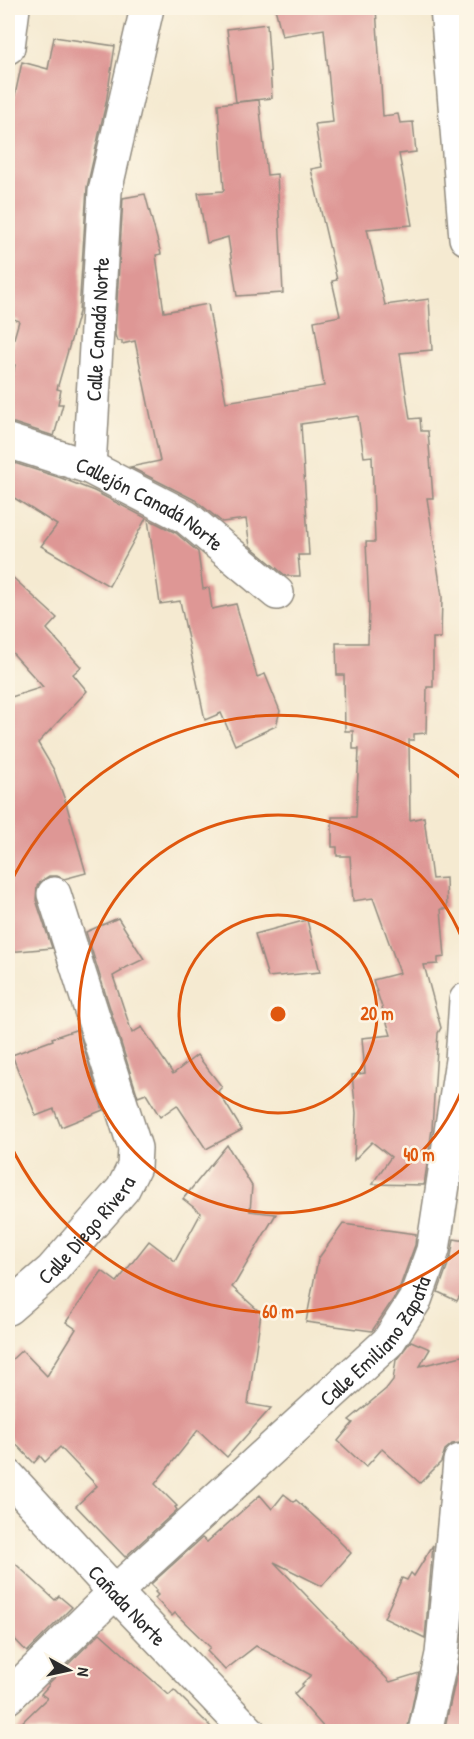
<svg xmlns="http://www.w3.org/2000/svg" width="474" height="1739" font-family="'Patrick Hand',sans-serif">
	<rect width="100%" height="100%" fill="#fcf5e5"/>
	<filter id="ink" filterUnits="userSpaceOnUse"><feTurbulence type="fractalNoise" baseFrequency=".0167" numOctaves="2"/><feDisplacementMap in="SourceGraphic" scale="12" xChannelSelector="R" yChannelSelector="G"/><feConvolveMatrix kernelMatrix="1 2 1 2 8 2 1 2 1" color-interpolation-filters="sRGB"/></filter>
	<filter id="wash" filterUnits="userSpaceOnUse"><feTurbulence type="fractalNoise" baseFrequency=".008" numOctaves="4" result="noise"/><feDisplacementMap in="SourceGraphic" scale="24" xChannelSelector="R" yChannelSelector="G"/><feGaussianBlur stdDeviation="1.35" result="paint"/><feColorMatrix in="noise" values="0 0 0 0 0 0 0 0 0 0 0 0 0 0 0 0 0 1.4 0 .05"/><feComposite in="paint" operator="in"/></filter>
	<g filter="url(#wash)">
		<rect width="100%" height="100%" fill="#f5ead1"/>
		<g id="blocks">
			<g fill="#de9795">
				<path d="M275 8H376L383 116 398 114 400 123 413 122 416 152 399 154 412 225 367 229 385 305 429 299 432 350 400 353 410 419 420 418 421 431H428L433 498H427L442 597 441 638H433V687H427L426 733 414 734V740H409L410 820 424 817 432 879 446 878 447 909H441L445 957 438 958V964L424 965 441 1028 438 1033 432 1129 424 1185 372 1184 391 1157 372 1142 354 1160 356 1113 352 1075 365 1073 362 1038 391 1035 373 980 400 973 373 898 353 901 350 856H337V847H332V817H356L359 749H353V731H345L344 675H337L336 643H368L369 607 366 542H375L372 456 364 457 358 416 301 424 309 555H298L300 576H286L250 546 246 519 222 522 195 500 130 467 160 461 135 341 122 344V341H117L115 335 123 198 145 194 161 254 156 255 164 312 208 304 226 402 324 386 314 321 340 316 332 281 337 280 311 169 322 167 315 124 333 122 324 29 282 36Z"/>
				<path d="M267 24 272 98 236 102 227 29Z"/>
				<path d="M54 37 115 46 106 103 87 187 79 312 57 389 61 390 58 404H63L54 436 14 423H8V396L15 365 8 363V359L19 321 8 317V128L22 62 48 69Z"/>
				<path d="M259 100 267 175 277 174 283 293 237 296 228 237 207 243 198 193 223 191 224 189 218 104Z"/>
				<path d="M8 461 61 478 94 491 146 518 109 586 41 546 57 525 8 494Z"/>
				<path d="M148 519 176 533 198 552 203 589 209 588 212 609 236 604 257 677 265 674 280 711 276 726 235 745 221 713 205 720 180 601 160 604Z"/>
				<path d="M8 573 57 618 47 629 81 667 73 674 87 691 38 743 54 770 66 803 86 873 64 879 57 876H49L41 881 37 886 36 900 52 948 8 952V698L43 687 8 648Z"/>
				<path d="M118 918 144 959 121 970 122 971 113 976 132 1033 142 1027 173 1074 197 1055 222 1087 218 1091 242 1130 206 1149 177 1105 160 1117 146 1094 138 1097 86 932Z"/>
				<path d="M307 920 320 972 268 977 255 934Z"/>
				<path d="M78 1029 103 1110 61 1127 54 1109 36 1116 12 1055 53 1040 52 1038Z"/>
				<path d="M227 1145 252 1186 250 1211 276 1214 236 1282 232 1287 261 1313 248 1404 271 1408 227 1457 198 1430 155 1484 177 1506 175 1507 177 1510 125 1557 76 1506 97 1486 60 1447 45 1462 40 1456 34 1463 8 1436V1363L22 1350 47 1376 76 1329 66 1322 102 1271 117 1282 149 1241 175 1261 201 1213 183 1199Z"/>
				<path d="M343 1224 416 1234 415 1245 398 1292 372 1331 306 1322 318 1259Z"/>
				<path d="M454 1239 466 1241V1284L457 1301 438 1292 451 1256Z"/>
				<path d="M411 1341 430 1349 420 1366 466 1355V1444L463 1443 465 1437 460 1443 452 1444 445 1450 441 1462 420 1483 382 1449 366 1467 338 1441 353 1423 349 1420 386 1389 393 1380 396 1360Z"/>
				<path d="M284 1494 294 1502 296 1500 338 1538 337 1539 351 1553 322 1586 274 1562 390 1682 419 1673 407 1731H327L294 1694 303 1685 302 1684 311 1675 256 1646 225 1670 207 1651 210 1647 175 1613 172 1616 155 1598 158 1595 155 1592 157 1590 151 1584 202 1538 207 1542 260 1495 272 1509Z"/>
				<path d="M433 1545 425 1638 384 1618 402 1578 407 1580 411 1573 414 1576Z"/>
				<path d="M8 1557 55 1600 59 1596 72 1607 27 1652 8 1632Z"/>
				<path d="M466 1593V1731H444L460 1660 466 1658 461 1656Z"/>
				<path d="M100 1633 169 1695 174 1690 215 1731H13L47 1698 41 1694 49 1685 48 1684Z"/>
			</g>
		</g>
	</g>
	<g filter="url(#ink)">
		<use href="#blocks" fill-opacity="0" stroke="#908a7e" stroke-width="1.5"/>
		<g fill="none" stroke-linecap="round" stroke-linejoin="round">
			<defs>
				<g id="minor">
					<path d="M447 8 466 238"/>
					<path d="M8 47 13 8"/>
					<path id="s1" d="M8 441 89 467 186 517 277 593"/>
					<path id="s2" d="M89 467 105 191 147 8"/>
					<path id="s3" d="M8 1308 52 1270 123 1189 134 1167 135 1148 54 894"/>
					<path id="s4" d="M8 1476 115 1592 249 1732"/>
					<path id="s5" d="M8 1697 115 1592 388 1342 415 1300 433 1250 462 1060 466 1000"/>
					<path d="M425 1732 442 1654 460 1461"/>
				</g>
			</defs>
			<use href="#minor" stroke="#908a7e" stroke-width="36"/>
			<use href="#minor" stroke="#fff" stroke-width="33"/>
		</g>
	</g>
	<g fill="none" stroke="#df570e" stroke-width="3">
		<circle cx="278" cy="1014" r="99"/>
		<path d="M466 1079A199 199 0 1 1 466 949"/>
		<path d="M466 1246A298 298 0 0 1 8 1140M8 888A298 298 0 0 1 466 782"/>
	</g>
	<g text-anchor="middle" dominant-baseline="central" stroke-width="5" stroke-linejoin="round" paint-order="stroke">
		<g font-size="21" fill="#2b2b2b" stroke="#fcf5e5">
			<text stroke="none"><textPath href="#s2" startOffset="138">Calle Canadá Norte</textPath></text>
			<text stroke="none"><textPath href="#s1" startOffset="156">Callejón Canadá Norte</textPath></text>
			<text stroke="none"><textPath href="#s3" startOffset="111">Calle Diego Rivera</textPath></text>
			<text stroke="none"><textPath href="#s5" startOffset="513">Calle Emiliano Zapata</textPath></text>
			<text stroke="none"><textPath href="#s4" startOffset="176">Cañada Norte</textPath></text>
		</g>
	</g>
	<circle cx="278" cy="1014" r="9" fill="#df570e" stroke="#fcf5e5" stroke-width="3"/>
	<g font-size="18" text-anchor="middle" font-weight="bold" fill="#df570e" stroke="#fcf5e5" stroke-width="5" stroke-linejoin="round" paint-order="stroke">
		<text x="377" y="1020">20 m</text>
		<text x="419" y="1161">40 m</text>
		<text x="278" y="1318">60 m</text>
	</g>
	<rect width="474" height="1739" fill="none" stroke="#fcf5e5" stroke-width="30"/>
	<g transform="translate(69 1670) rotate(98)" stroke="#fcf5e5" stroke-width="4.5" paint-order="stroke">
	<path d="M0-4.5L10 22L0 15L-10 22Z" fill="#2b2b2b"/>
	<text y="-9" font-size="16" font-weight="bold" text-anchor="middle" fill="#2b2b2b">N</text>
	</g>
</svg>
